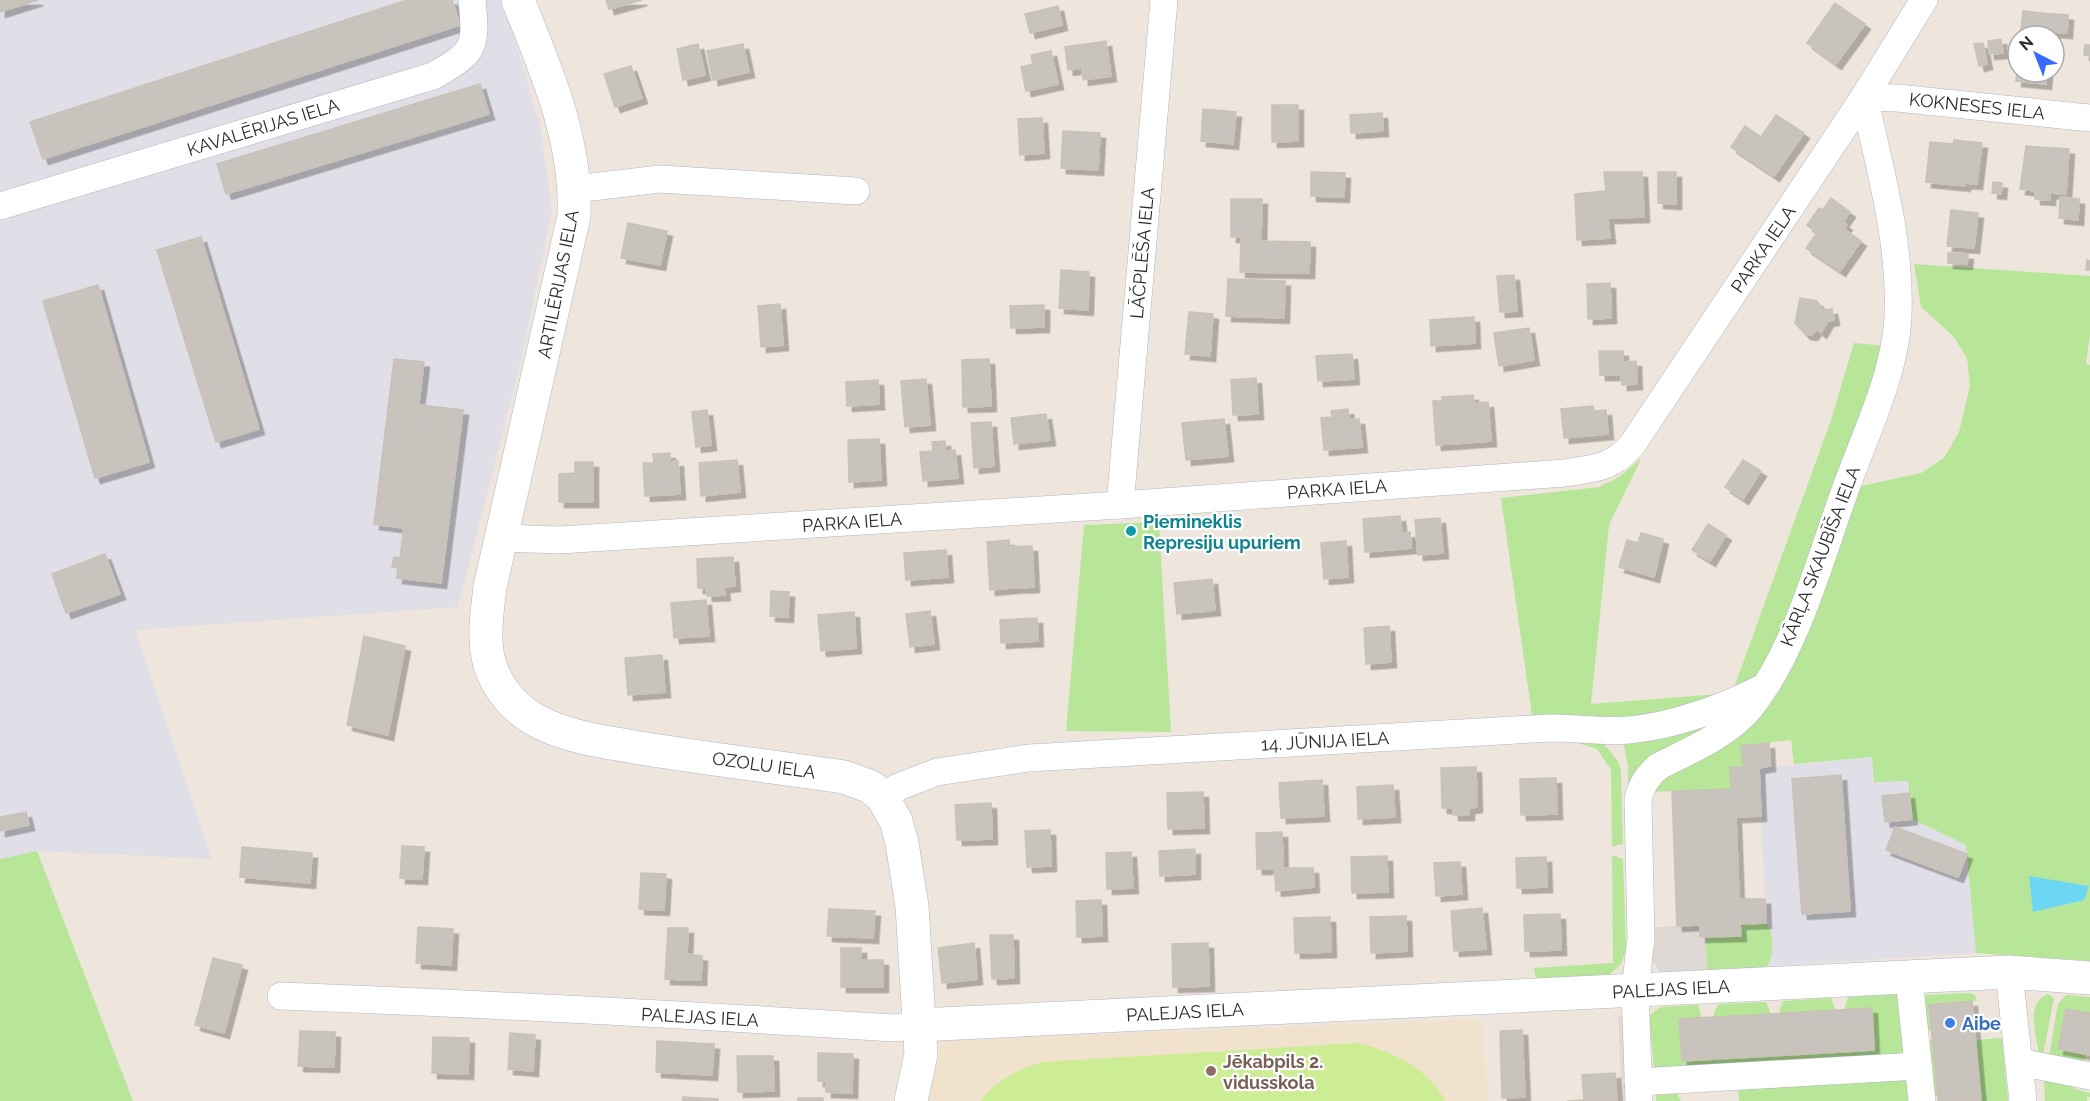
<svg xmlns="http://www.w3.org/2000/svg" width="2090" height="1101" font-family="Raleway,sans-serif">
	<defs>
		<filter id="shadow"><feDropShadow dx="5.5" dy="5.5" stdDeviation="0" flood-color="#0004"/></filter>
	</defs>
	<rect width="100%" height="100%" fill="#eee6dd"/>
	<g fill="#e0dee6">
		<path d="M0 0H503L540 125 552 210 521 360 458 607 135 630 212 859 37 851 0 859Z"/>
		<path d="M1872 757 1908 780 1912 819 1966 844 1976 953 1768 966 1759 768Z"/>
	</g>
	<path fill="#f0e2cc" d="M1482 1019 1488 1101H929L942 1041Z"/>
	<g fill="#b7e698">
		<path d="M1914 264 2090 276V334L2086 364 2090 365V961L1976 953 1966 845 1912 819 1908 781 1874 782 1872 757 1794 764 1791 740 1741 746 1743 767 1731 789 1651 792 1654 785 1734 735 1852 488 1921 473 1944 458 1959 432 1970 386 1967 358 1953 336 1921 307Z"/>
		<path d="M1854 343 1885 346 1879 372 1790 611 1767 666 1758 680 1746 690 1639 722 1603 724 1554 720 1533 722 1501 498 1599 487 1619 477 1641 459 1609 525 1591 704 1732 693 1831 420Z"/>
		<path d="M1159 522 1171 732 1066 731 1084 525Z"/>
		<path d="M1726 712 1628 795V767L1624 745 1626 736Z"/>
		<path d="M1568 740 1603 743 1618 761 1621 771 1623 844 1612 847 1611 770 1597 749Z"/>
		<path d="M37 851 133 1101H0V859Z"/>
		<path d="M1612 855 1623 859 1626 950 1621 964 1611 973 1610 978 1536 981 1534 968 1613 963Z"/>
		<path d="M1766 923C1775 932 1774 959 1766 968L1707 975 1706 937 1741 935 1740 924Z"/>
		<path d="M1970 993 1975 995 1977 1001 1930 1005 1932 1030 1918 1031 1921 995Z"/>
		<path d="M1901 994 1907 1060 1655 1077 1649 1016 1660 1007 1698 1005 1702 1018 1679 1019 1682 1061 1874 1050 1872 1008 1844 1010 1848 997Z"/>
		<path d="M2048 994 2054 998 2043 1055H2039C2037 1036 2024 1003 2048 994Z"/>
		<path d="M2066 995 2090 997V1013L2066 1009 2058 1048 2086 1055 2084 1064 2049 1057 2058 1004Z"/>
		<path d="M1831 998 1836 1010 1779 1013 1783 1001Z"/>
		<path d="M1766 1002 1771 1014 1714 1017V1011L1719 1004Z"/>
		<path d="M2002 1038 2008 1101H1981L1975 1040Z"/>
		<path d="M1932 1040 1937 1096H1927L1920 1041Z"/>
		<path d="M1908 1077 1910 1101H1739L1738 1085Z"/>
		<path d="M2044 1079 2068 1081 2075 1089 2090 1093V1097H2087V1101H2045Z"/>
		<path d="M1668 1091 1677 1094 1681 1101H1656V1095Z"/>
	</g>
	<path fill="#cded94" d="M1357 1043C1392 1051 1427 1067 1445 1101H980C998 1080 1016 1070 1042 1062Z"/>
	<g fill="#ded9d4">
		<path d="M1700 925V936L1706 937 1707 975 1661 974 1653 962V929L1657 927Z"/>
		<path d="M1618 1016H1627L1631 1101H1622Z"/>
	</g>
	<path fill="#6dd7f3" d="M2029 876 2089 886 2084 900 2033 912Z"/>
	<g fill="#c9c3bd" stroke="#c9c2b7" stroke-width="1.5" filter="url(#shadow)">
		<path d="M0 0H38L0 12Z"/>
		<path d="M407 0H452L460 25 43 159 30 122Z"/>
		<path d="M606 0H642L609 9Z"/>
		<path d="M1835 3 1865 24 1836 64 1807 43Z"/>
		<path d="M1058 6 1062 25 1030 33 1025 14Z"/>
		<path d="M2023 11 2040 13 2038 36 2028 35 2029 30 2021 29Z"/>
		<path d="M2040 13 2068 15 2067 33 2038 31Z"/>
		<path d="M2001 39 2003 53 1989 54 1988 41Z"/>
		<path d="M1106 41 1111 76 1083 80 1082 68 1068 70 1065 47Z"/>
		<path d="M1983 43 1987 64 1979 66 1974 44Z"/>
		<path d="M698 44 705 75 683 80 677 49Z"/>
		<path d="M743 44 749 72 713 80 707 51Z"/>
		<path d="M2085 45H2090V56L2084 55Z"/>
		<path d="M1051 51 1058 84 1026 91 1021 67 1033 64 1031 55Z"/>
		<path d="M2018 58V72H2047L2046 84 2016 81Z"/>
		<path d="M631 66 642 98 615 107 604 74Z"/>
		<path d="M480 84 489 114 226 194 217 164Z"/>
		<path d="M1272 105H1298V141L1272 142Z"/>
		<path d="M1203 109 1236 112 1233 144 1201 141Z"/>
		<path d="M1382 113 1383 131 1351 133 1350 115Z"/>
		<path d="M1776 115 1804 133 1774 176 1731 147 1745 126 1761 137Z"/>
		<path d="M1042 118 1044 153 1020 155 1018 119Z"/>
		<path d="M1063 131 1100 133 1098 170 1061 168Z"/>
		<path d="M1954 140 1982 143 1977 184 1965 183V186L1926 182 1930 142 1953 144Z"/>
		<path d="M2026 146 2069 149 2066 194 2050 193V200L2035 199V191L2020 189Z"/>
		<path d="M1311 172 1345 173 1344 197 1311 196Z"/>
		<path d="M1604 172H1642L1644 217 1609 218Z"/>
		<path d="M1658 172H1676V204L1658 203Z"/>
		<path d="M1993 182 2002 183 2001 194 1992 193Z"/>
		<path d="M1605 191 1610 238 1577 240 1575 194Z"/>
		<path d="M2060 197 2079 199 2078 220 2059 218Z"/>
		<path d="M1831 198 1850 212 1843 222 1847 225 1844 229 1861 241 1840 271 1806 248 1817 233 1807 225 1819 208 1823 210Z"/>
		<path d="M1231 199H1262L1261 241 1310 242 1309 273 1240 272 1241 237H1231Z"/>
		<path d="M1951 210 1978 213 1974 248 1947 246Z"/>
		<path d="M628 223 667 231 660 265 621 258Z"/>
		<path d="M201 237 259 429 216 442 157 250Z"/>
		<path d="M1948 253 1968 254 1967 264 1948 263Z"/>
		<path d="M2087 260 2090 261V270H2086Z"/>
		<path d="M1061 270 1089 272 1088 310 1059 308Z"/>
		<path d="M1514 275 1517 311 1500 312 1497 276Z"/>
		<path d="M1228 279 1285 281 1284 318 1226 316Z"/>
		<path d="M1610 283 1611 318 1588 319 1587 284Z"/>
		<path d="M98 285 149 462 95 478 43 301Z"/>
		<path d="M1800 298 1817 301 1823 310 1832 309 1834 320 1828 321 1821 333 1817 329 1812 335 1805 334 1795 323Z"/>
		<path d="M780 304 783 345 761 347 758 306Z"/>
		<path d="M1044 305V327L1011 328 1010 306Z"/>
		<path d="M1189 312 1213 314 1210 356 1185 354Z"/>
		<path d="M1474 317 1475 343 1431 346 1430 320Z"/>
		<path d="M1529 328 1534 360 1499 366 1494 333Z"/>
		<path d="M1599 351H1623V362L1636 361 1637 384 1622 385 1621 375H1600Z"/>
		<path d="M1352 354 1354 379 1318 381 1316 356Z"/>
		<path d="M394 359 424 362 409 482 405 481 404 492 408 493 403 528 374 524Z"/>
		<path d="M989 359 991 406 963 407 962 360Z"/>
		<path d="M1256 378 1258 414 1233 415 1231 380Z"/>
		<path d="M926 379 930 425 905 427 901 381Z"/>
		<path d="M878 380 879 404 847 406 846 382Z"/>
		<path d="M1473 395 1474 403 1488 402 1491 441 1436 445 1433 401H1442V397Z"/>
		<path d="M419 405 463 410 441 583 397 578 398 568 392 567 394 557 400 558 408 493 404 492 405 481 409 482Z"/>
		<path d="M1593 406 1594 411 1606 410 1608 434 1564 438 1561 409Z"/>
		<path d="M1348 409 1349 419H1359L1362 447 1324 450 1321 418 1332 417 1331 411Z"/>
		<path d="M707 410 711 445 696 447 692 412Z"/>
		<path d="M1046 414 1050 440 1014 444 1011 418Z"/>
		<path d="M1224 419 1228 456 1186 460 1182 423Z"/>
		<path d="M991 422 994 466 974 468 971 423Z"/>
		<path d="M879 439 881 480 849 482 848 440Z"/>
		<path d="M945 441 946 451 955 450 958 478 923 481 920 452 933 451 932 442Z"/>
		<path d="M670 453V462L678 461 680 494 645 496 643 463H654L653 454Z"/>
		<path d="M737 460 740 492 701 496 699 463Z"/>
		<path d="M1743 460 1761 471 1743 499 1725 487Z"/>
		<path d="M575 462H593V502H559V474L575 473Z"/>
		<path d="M1400 516 1402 533 1410 532 1411 548 1365 552 1363 519Z"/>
		<path d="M1440 518 1443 553 1418 555 1415 520Z"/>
		<path d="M1708 524 1726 535 1710 561 1692 550Z"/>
		<path d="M1641 533 1663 539 1654 577 1619 567 1627 540 1638 543Z"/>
		<path d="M1009 540 1011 588 990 590 987 542Z"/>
		<path d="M1346 541 1348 577 1324 579 1321 543Z"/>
		<path d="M1032 546 1034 587 1011 588 1009 547Z"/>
		<path d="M946 550 948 577 906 580 904 553Z"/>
		<path d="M105 554 120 594 66 613 52 574Z"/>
		<path d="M733 557 735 586 724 587 725 595 707 596 706 588H698L697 559Z"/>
		<path d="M1212 579 1215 610 1177 614 1174 583Z"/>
		<path d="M771 591 789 592 788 617 770 616Z"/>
		<path d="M706 600 709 636 674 638 671 603Z"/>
		<path d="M930 611 934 644 910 647 906 614Z"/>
		<path d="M854 612 856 648 821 651 818 615Z"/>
		<path d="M1037 618 1038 641 1001 643 1000 620Z"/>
		<path d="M1389 626 1391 662 1366 664 1364 628Z"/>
		<path d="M364 636 405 646 388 735 347 725Z"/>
		<path d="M662 655 665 692 628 695 625 658Z"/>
		<path d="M1769 743 1770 766 1759 768 1761 816 1736 817 1739 899H1765L1766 923 1740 924 1741 936 1700 937V925L1677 926 1672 791 1731 789 1730 767H1743L1741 746Z"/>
		<path d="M1476 767 1477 807 1469 808V815H1453V808H1442L1441 768Z"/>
		<path d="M1841 775 1850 911 1802 914 1792 779Z"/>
		<path d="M1556 778 1557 814 1521 815 1520 779Z"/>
		<path d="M1322 780 1324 816 1281 818 1279 783Z"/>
		<path d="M1393 785 1395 817 1358 819 1357 787Z"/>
		<path d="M1203 792 1204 828 1168 829 1167 793Z"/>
		<path d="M1909 793 1912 819 1885 822 1882 796Z"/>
		<path d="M991 803 992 839 957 840 955 805Z"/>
		<path d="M26 812 29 825 0 831V817Z"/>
		<path d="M1895 827 1967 854 1958 877 1886 850Z"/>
		<path d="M1050 830 1051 866 1027 867 1025 831Z"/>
		<path d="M1282 832 1283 868H1313L1314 887 1276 891 1274 869H1257L1256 833Z"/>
		<path d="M402 846 424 847 422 879 400 878Z"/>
		<path d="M242 847 312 853 310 883 240 877Z"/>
		<path d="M1195 849V874L1160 876 1159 851Z"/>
		<path d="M1131 852 1133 888 1107 889 1106 853Z"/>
		<path d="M1387 856 1388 892 1352 893 1351 857Z"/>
		<path d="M1546 857 1547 887 1517 888 1516 858Z"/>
		<path d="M1460 862 1462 894 1436 896 1434 863Z"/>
		<path d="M641 873 666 874 664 910 639 909Z"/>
		<path d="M1101 900 1102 936 1077 937 1076 901Z"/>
		<path d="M1482 908 1486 949 1454 951 1451 911Z"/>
		<path d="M829 909 875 911 873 938 827 936Z"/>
		<path d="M1560 914 1561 950 1525 951 1524 915Z"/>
		<path d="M1406 916 1407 951 1371 953 1370 917Z"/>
		<path d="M1330 917 1331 952 1295 953 1294 918Z"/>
		<path d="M418 927 453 929 451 965 416 963Z"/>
		<path d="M668 928H688L687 954 702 956 701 980 665 979Z"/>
		<path d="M990 935H1013L1014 978 992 979Z"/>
		<path d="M974 943 977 979 942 983 938 948Z"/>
		<path d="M1208 943 1209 986 1173 987 1172 944Z"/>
		<path d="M841 948H861V960H883V987H841Z"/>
		<path d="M213 958 242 965 224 1033 195 1025Z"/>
		<path d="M1972 1001 1981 1101H1938L1929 1005Z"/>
		<path d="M1872 1008 1874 1050 1682 1061 1679 1019Z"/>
		<path d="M2066 1009 2090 1013V1055L2058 1049Z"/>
		<path d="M1522 1030 1525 1097 1502 1098 1500 1031Z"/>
		<path d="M300 1031 335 1032 334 1067 298 1066Z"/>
		<path d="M510 1033 535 1035 533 1071 508 1069Z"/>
		<path d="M433 1037 469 1038 468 1074 432 1073Z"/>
		<path d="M657 1041 714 1044 712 1075 656 1072Z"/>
		<path d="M818 1053 853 1054 852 1093 826 1092V1082L818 1081Z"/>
		<path d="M737 1056H773L774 1091 738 1092Z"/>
		<path d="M1615 1073 1617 1101H1567L1584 1100 1582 1075Z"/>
		<path d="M683 1097 718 1099V1101H683Z"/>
		<rect x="798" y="1098" width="25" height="3"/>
	</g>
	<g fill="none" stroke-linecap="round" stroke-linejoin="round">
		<defs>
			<g id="street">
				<path d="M1864 97 1897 98 2090 118"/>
				<path d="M575 189 660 179 856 191"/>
				<path d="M0 206 433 76C475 52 477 48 472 0"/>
				<path d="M1120 505 1164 0"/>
				<path d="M503 538 559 540 1120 505 1565 473C1595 468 1611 469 1632 445L1864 97 1924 0"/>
				<path d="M883 798 898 787 937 772 1029 758 1550 728C1576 728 1603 732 1629 730 1672 726 1720 709 1758 690"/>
				<path d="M2009 972 2023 1101"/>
				<path d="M1909 978 1922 1101"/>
				<path d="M281 996C485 1004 689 1015 894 1028L919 1025"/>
				<path d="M2020 1062 2090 1076"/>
				<path d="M1638 1082 1918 1066"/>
				<path d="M1639 1101 1635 990 1641 938 1638 799C1641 785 1648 775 1659 766 1691 750 1726 736 1750 708 1797 650 1821 555 1847 485 1866 433 1896 371 1898 316 1901 242 1880 169 1864 97"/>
			</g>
			<g id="secondary">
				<path d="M518 0C546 70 577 139 574 216L490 587C487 615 481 646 493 673 502 694 519 712 539 722 570 738 607 742 640 748 708 759 776 767 844 777L871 787 883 798 896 821 902 843 912 906 921 1054 911 1101"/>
				<path d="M919 1025 2009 972 2090 978"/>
			</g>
		</defs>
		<use href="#street" stroke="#b1b5c0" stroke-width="28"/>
		<use href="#secondary" stroke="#b1b5c0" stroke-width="34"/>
		<use href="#street" stroke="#fff" stroke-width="27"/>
		<use href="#secondary" stroke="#fff" stroke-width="33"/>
	</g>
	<circle fill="#0f9aa8" stroke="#fff" stroke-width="2" cx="1131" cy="531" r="6"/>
	<circle fill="#3f7fe0" stroke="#fff" stroke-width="2" cx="1950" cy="1023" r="6"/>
	<circle fill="#8d6e63" stroke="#fff" stroke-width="2" cx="1211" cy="1071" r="6"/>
	<g text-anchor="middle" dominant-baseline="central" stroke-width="4.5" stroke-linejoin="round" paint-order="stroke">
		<g font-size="18" fill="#2c2c2c" stroke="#fff">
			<text transform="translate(1977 106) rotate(6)">KOKNESES IELA</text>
			<text transform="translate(263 127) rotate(-17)">KAVALĒRIJAS IELA</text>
			<text transform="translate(1763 249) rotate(-56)">PARKA IELA</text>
			<text transform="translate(1142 253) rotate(-85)">LĀČPLĒŠA IELA</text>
			<text transform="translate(558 284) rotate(-79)">ARTILĒRIJAS IELA</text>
			<text transform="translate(1337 489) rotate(-4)">PARKA IELA</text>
			<text transform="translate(852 522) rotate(-4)">PARKA IELA</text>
			<text transform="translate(1820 556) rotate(-69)">KĀRĻA SKAUBĪŠA IELA</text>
			<text transform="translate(1325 741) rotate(-3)">14. JŪNIJA IELA</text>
			<text transform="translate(764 765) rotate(8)">OZOLU IELA</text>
			<text transform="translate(1671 989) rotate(-3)">PALEJAS IELA</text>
			<text transform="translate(1185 1012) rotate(-3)">PALEJAS IELA</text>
			<text transform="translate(700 1017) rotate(3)">PALEJAS IELA</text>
		</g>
		<g font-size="18" font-weight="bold" fill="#0d838f" stroke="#fff" text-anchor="start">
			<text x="1143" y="521">Piemineklis<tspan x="1143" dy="21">Represiju upuriem</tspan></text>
		</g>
		<g font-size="18" font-weight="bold" fill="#366cbe" stroke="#fff" text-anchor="start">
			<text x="1962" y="1023">Aibe</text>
		</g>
		<g font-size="18" font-weight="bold" fill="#785e54" stroke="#fff" text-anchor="start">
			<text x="1223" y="1061">Jēkabpils 2.<tspan x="1223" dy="21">vidusskola</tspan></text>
		</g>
	</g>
	<g transform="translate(2036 54) rotate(318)"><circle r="28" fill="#ffffff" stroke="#ababab" stroke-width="1.5"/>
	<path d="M0-4.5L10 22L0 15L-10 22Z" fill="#396aff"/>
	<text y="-9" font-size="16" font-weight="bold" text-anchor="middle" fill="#2c2c2c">N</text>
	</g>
</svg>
